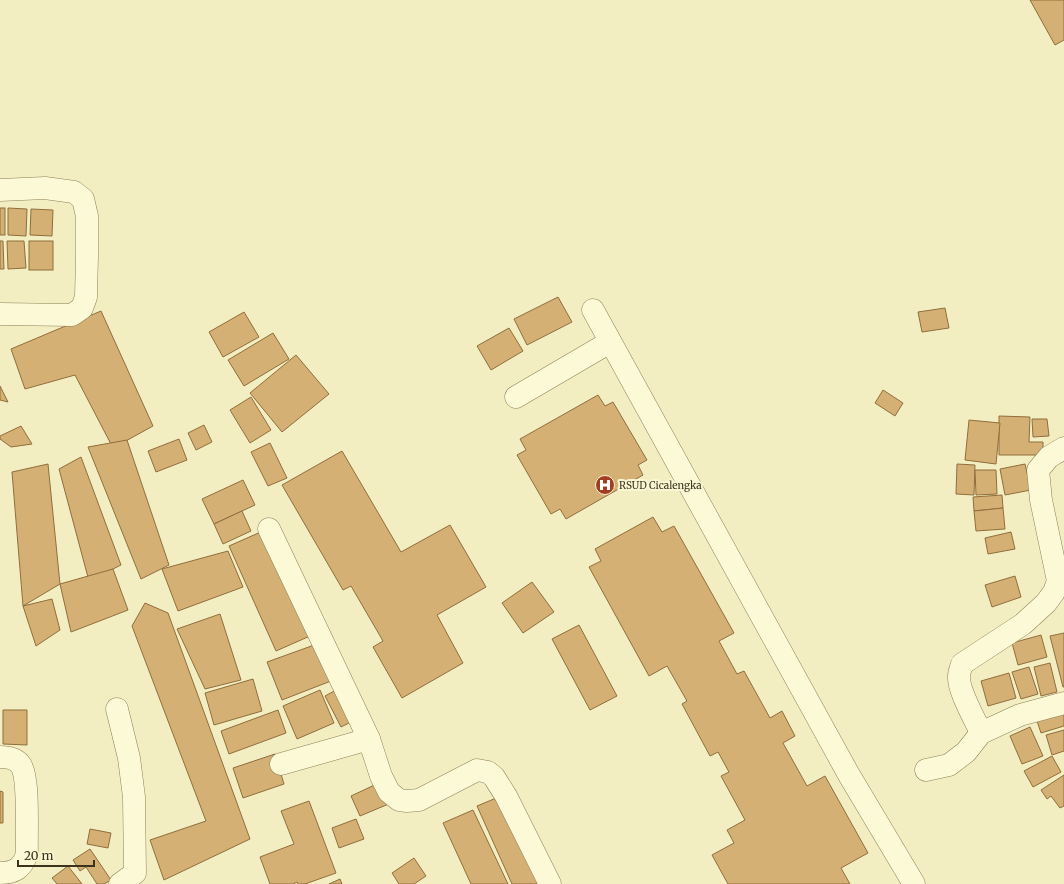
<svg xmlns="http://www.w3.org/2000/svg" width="1064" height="884" font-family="Merriweather,serif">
	<rect width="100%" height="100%" fill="#f2eec2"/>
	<g fill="#d4b075" stroke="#906e3b">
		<path d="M1030 0H1064V40L1055 45Z"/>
		<rect x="0" y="208" width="5" height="27"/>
		<path d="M8 208 27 209 26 236 8 235Z"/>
		<path d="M31 209 53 210 52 236 30 235Z"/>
		<path d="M0 241H3L4 269H0Z"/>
		<path d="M7 241H24L26 268 8 269Z"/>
		<rect x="29" y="241" width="24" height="29"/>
		<path d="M558 297 572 322 527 345 514 319Z"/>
		<path d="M945 308 949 328 922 332 918 312Z"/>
		<path d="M101 311 153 426 113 448 75 375 25 389 11 349Z"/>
		<path d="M244 312 259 337 223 357 209 332Z"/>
		<path d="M509 328 523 351 491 370 477 346Z"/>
		<path d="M273 333 289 359 244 386 228 360Z"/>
		<path d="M296 355 329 394 282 432 250 393Z"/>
		<path d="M0 386 8 402 0 400Z"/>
		<path d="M883 390 903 403 895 416 875 403Z"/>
		<path d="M598 395 605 406 613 402 647 460 638 465 643 475 566 519 560 509 551 514 517 455 526 450 520 439Z"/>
		<path d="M251 397 271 430 250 443 230 410Z"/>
		<path d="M999 416 1030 417 1029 442H1043V455H999Z"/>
		<path d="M1032 419H1047L1049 436 1033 437Z"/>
		<path d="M969 420 1000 423 996 464 965 460Z"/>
		<path d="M204 425 212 442 196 450 188 433Z"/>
		<path d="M21 426 32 444 11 447 0 439V436Z"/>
		<path d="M179 439 187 460 156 472 148 451Z"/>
		<path d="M127 440 169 565 141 579 88 447Z"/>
		<path d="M270 443 287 478 268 486 251 452Z"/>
		<path d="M342 451 401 552 450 525 486 587 437 615 463 663 402 698 373 647 383 641 351 586 343 590 282 485Z"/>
		<path d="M81 457 121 565 89 581 59 469Z"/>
		<path d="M48 464 60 584 23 606 12 472Z"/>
		<path d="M957 464 975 465 974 495 956 494Z"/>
		<path d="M1025 464 1031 490 1005 495 1000 469Z"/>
		<path d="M975 470H996L997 494 976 495Z"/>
		<path d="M243 480 255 505 214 524 202 499Z"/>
		<path d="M1002 495 1003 508 974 511 973 497Z"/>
		<path d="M1003 508 1005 529 976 531 974 511Z"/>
		<path d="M242 511 251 531 223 544 214 524Z"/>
		<path d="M653 517 662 532 674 526 734 633 719 641 737 674 744 671 770 718 782 711 795 736 783 743 807 786 825 776 868 853 841 868 850 884H728L712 855 734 843 727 830 745 820 721 776 729 772 718 752 710 756 682 704 687 701 667 666 649 676 589 567 601 561 595 549Z"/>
		<path d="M263 531 310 636 276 651 229 546Z"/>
		<path d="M1011 532 1015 549 988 554 985 538Z"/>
		<path d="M228 551 243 587 178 611 162 569Z"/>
		<path d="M113 569 128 610 71 632 60 584Z"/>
		<path d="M1015 576 1021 597 992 607 985 585Z"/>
		<path d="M532 582 554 612 523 633 502 603Z"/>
		<path d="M52 599 60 630 36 646 23 606Z"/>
		<path d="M145 603 168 613 250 839 164 880 150 840 206 821 132 626Z"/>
		<path d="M220 614 241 680 205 689 177 629Z"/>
		<path d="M579 625 617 696 590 710 552 639Z"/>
		<path d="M1064 633V687H1063L1050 636Z"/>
		<path d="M1041 635 1047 657 1018 665 1012 643Z"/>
		<path d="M317 644 331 681 282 700 267 662Z"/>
		<path d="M1050 663 1057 692 1041 696 1034 667Z"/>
		<path d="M1029 667 1038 694 1021 699 1012 672Z"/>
		<path d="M1009 673 1016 698 988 706 981 681Z"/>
		<path d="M253 679 262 711 214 725 205 693Z"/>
		<path d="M338 689 355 720 341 727 325 696Z"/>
		<path d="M320 690 334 723 297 739 283 706Z"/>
		<path d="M1064 709V726L1041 733 1036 718Z"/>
		<path d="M3 710H27V745L3 744Z"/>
		<path d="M278 710 286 733 229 754 221 731Z"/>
		<path d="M1030 727 1043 756 1022 764 1010 736Z"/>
		<path d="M1064 730V751L1052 755 1046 735Z"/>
		<path d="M275 754 284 784 243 798 233 768Z"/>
		<path d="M1052 756 1061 772 1033 787 1024 771Z"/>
		<path d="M1064 775V806L1060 808 1051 796 1047 799 1041 790Z"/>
		<path d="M381 782 391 803 360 816 351 796Z"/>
		<path d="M0 791 3 792V823H0Z"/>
		<path d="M501 796 541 884H512L477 806Z"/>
		<path d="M309 801 336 873 305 884H298L297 882 293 884H270L260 857 294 844 281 811Z"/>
		<path d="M473 810 508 884H471L443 823Z"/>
		<path d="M356 819 364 839 339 848 332 828Z"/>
		<path d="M90 829 111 833 108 848 87 844Z"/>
		<path d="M90 849 111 880 104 884H97L86 867 80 871 73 860Z"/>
		<path d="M414 858 426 876 414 884H399L392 873Z"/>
		<path d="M68 866 82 884H57L52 878Z"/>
		<path d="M340 879 342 884H329Z"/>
	</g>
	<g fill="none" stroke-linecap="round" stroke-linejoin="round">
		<defs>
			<g id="minor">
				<path d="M0 190 45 188 74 192 83 199 87 216V256L86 297 82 308 72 315 0 314"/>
				<path d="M593 310 849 775 914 884"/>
				<path d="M516 397 610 342"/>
				<path d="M269 529 369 739 381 776 389 792 399 800 407 801 419 800 477 770 488 772 494 777 506 796 550 884"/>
				<path d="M117 709 129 758 134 797 135 873 120 884"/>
				<path d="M981 733C975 719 958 691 959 676 959 672 961 668 962 664L1023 624 1046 603 1054 592 1058 581 1041 500 1038 470 1049 457 1064 448"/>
				<path d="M0 757C7 757 15 758 20 764 30 776 26 836 27 854 22 868 15 873 0 873"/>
				<path d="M281 764 369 739"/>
				<path d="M926 770 949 765 966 752 981 733 1020 715 1064 703"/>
			</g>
		</defs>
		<use href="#minor" stroke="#8e8057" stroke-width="23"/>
		<use href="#minor" stroke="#fcf9d7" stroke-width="22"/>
	</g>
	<defs>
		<symbol id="hospital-disc" viewBox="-11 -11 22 22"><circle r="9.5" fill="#a33c21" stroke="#f9f6d3"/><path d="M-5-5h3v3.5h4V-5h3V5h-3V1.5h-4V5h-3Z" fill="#fff"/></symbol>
	</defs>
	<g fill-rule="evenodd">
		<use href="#hospital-disc" x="594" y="474" width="22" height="22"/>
	</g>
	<g text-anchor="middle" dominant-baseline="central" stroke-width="4" stroke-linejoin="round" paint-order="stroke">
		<g font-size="10" fill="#3d331d" stroke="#f9f6d3" text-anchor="start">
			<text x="619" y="485">RSUD Cicalengka</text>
		</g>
	</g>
	<path d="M18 860v6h76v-6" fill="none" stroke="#3d331d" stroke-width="2"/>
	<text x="24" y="860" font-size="12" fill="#3d331d" stroke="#f9f6d3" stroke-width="3" paint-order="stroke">20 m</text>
</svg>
